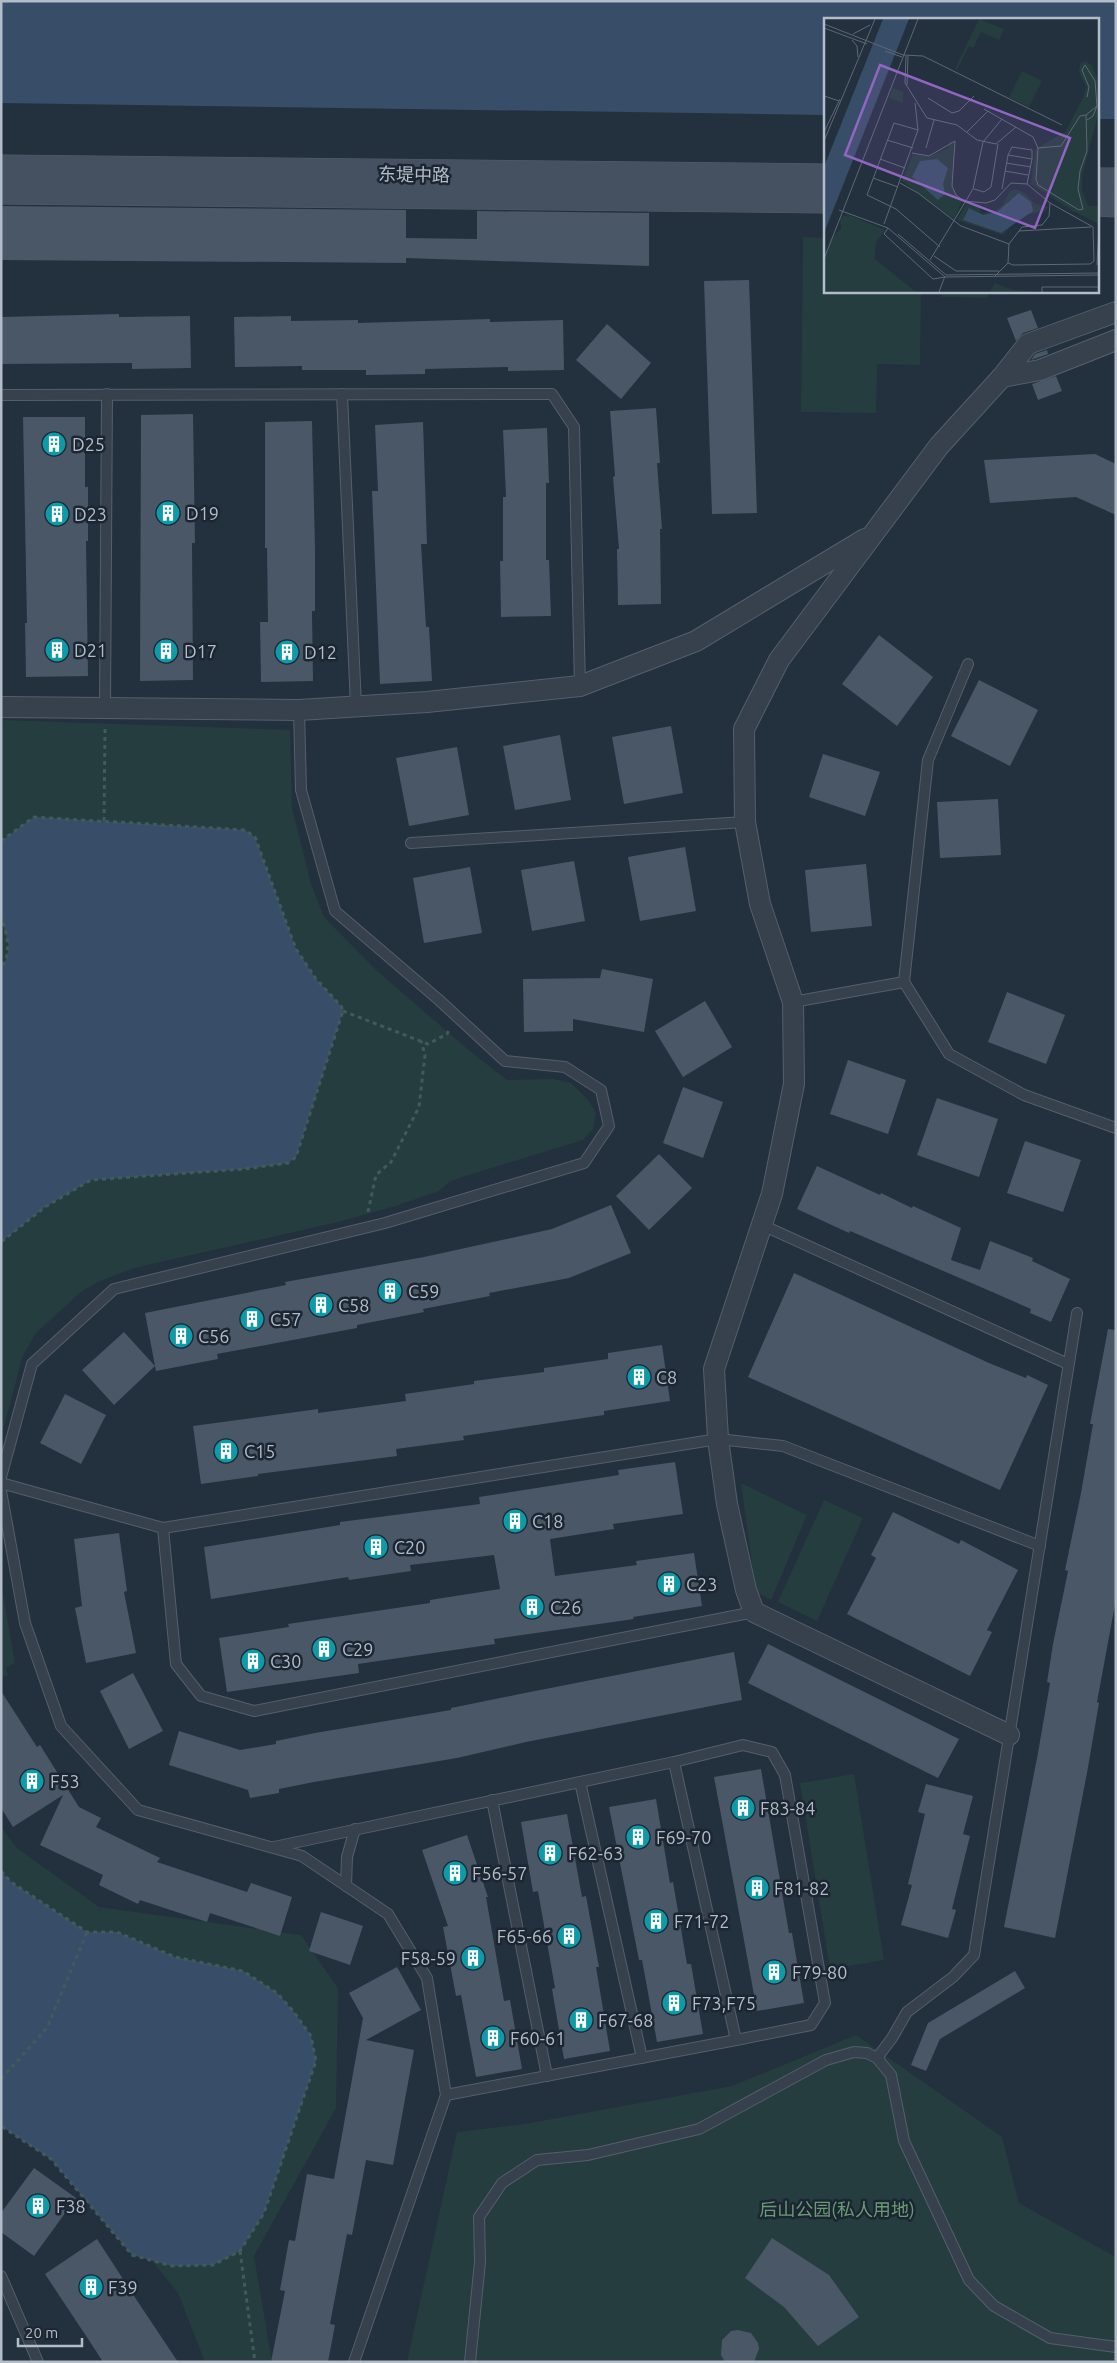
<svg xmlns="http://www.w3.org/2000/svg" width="1117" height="2363" font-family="Ubuntu,'Noto Sans SC',sans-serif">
	<rect width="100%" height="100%" fill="#23303e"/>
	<g fill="#253d3f">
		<path d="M803 237 826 238V291H921L920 365 877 364 876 413 801 412Z"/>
		<path d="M942 291H989L988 298 942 297Z"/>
		<path d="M1 720 290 730 292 808 311 884 324 917 376 970 471 1052 507 1080 553 1079 571 1083 588 1100 596 1113 593 1129 583 1140 459 1178 449 1182 439 1191 396 1206 334 1223 134 1268 100 1281 82 1291 36 1333 23 1355 1 1438Z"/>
		<path d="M741 1483 807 1515 771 1600 756 1592Z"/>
		<path d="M824 1500 863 1518 817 1621 778 1602Z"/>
		<path d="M1 1583 15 1663 6 1668 8 1675 1 1678Z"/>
		<path d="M854 1774 884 1960 830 1969 800 1783Z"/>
		<path d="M1 1827 17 1848 99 1907 301 1935 338 1988 336 2108 254 2256 272 2362H205L178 2293 64 2152 1 2126Z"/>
		<path d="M856 2035 1002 2137 1019 2203 1116 2257V2362H407L457 2132 525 2124 732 2086Z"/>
	</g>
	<g fill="#384e68">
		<path d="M1 1H1116V119H1098V19H826V115L1 103Z"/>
		<path d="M34 817 245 830 255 837 296 949 316 979 341 1006 343 1011 296 1157 288 1163 244 1169 91 1180 45 1207 1 1242V968L5 963 9 947 1 915V841Z"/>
		<path d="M1 1871 11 1882 87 1932H117L175 1957 243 1971 277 1993 294 2012 311 2036 316 2061 264 2213 240 2251 213 2265 172 2266 132 2255 51 2159 1 2126Z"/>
	</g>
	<g fill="#495767">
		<path d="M1 206 406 210V238L477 239V211L649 213V266L406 258V263L1 260Z"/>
		<path d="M749 280 757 513 712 514 704 281Z"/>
		<path d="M1031 310 1038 328 1023 333 1016 341 1007 318Z"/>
		<path d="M119 314V317L190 316 191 368 132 369V363L1 364V317Z"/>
		<path d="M291 316V321L358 320V323L490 319V322L563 320 564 370 508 371V367L425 369V374L366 375V370H302V366L235 367 234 317Z"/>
		<path d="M607 324 651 363 621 399 576 360Z"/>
		<path d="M1047 350 1048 354 1031 360 1035 354Z"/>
		<path d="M1056 376 1062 391 1038 400 1032 384Z"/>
		<path d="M656 408 660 463H657L662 529H660L661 604 618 605 617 549H619L613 477 615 476 610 411Z"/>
		<path d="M193 414 195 543H192L193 680 140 681 141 415Z"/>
		<path d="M23 417H85V487H88V541H86L88 676 26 677 25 623H27Z"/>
		<path d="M312 421 315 548V611H312L313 681 261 682 260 622H268L267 548H265V422Z"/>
		<path d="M423 422 427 544H421L426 627H429L432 681 380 684 372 491H378L375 425Z"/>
		<path d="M547 428 549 483H546V560H549L551 616 501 617 500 561H503V497H506L503 430Z"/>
		<path d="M1095 454 1116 464V515L1076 497 990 503 984 460Z"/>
		<path d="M879 635 933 677 897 726 842 684Z"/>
		<path d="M979 680 1038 710 1010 766 951 736Z"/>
		<path d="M671 726 683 793 624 804 612 737Z"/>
		<path d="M560 735 571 800 515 810 503 746Z"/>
		<path d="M457 747 469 815 409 826 396 758Z"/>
		<path d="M823 754 880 772 865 816 809 797Z"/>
		<path d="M998 799 1001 855 940 858 937 802Z"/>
		<path d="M685 847 696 911 640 921 628 857Z"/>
		<path d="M574 861 585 921 532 931 521 870Z"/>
		<path d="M866 864 872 926 811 932 805 870Z"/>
		<path d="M470 867 482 933 424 943 413 878Z"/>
		<path d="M602 969 653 979 644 1032 573 1019V1031L524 1032 523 979 600 978Z"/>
		<path d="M1007 992 1065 1015 1046 1064 988 1042Z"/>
		<path d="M705 1001 732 1047 683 1077 655 1031Z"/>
		<path d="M848 1060 906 1080 888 1134 830 1114Z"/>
		<path d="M683 1087 723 1102 703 1158 663 1143Z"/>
		<path d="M937 1098 998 1119 979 1177 917 1155Z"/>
		<path d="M1025 1141 1081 1160 1063 1212 1007 1193Z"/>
		<path d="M659 1154 692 1188 649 1230 616 1196Z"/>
		<path d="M817 1166 880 1195 881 1193 912 1208 913 1206 961 1228 951 1260 980 1270 990 1241 1033 1258 1032 1261 1070 1279 1051 1322 1030 1313 1031 1309 983 1288 850 1231 849 1233 797 1209Z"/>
		<path d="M611 1205 631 1253 569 1278 489 1293 490 1296 423 1309 424 1312 357 1325V1328L217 1354 218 1359 156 1371 155 1366 114 1405 82 1370 124 1332 155 1366 145 1313 286 1285 285 1282 424 1257 552 1229Z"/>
		<path d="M794 1273 989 1363 1026 1378 1027 1375 1048 1385 1000 1490 748 1377Z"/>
		<path d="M1108 1329 1116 1330V1599L1097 1702 1099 1703 1087 1773 1055 1938 1004 1927 1038 1753 1050 1683 1047 1682 1053 1644 1068 1571 1065 1570 1081 1493 1093 1424H1090Z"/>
		<path d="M662 1345 670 1401 604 1411V1415L463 1436 464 1440 396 1449 397 1456 258 1474V1476L201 1484 193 1426 318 1409V1413L406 1401 405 1394 474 1384V1381L544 1372V1368L608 1359V1353Z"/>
		<path d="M65 1394 106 1415 81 1464 40 1443Z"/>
		<path d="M675 1462 683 1514 613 1524 614 1529 550 1539 555 1576 637 1565 636 1561 694 1553 702 1606 633 1617 634 1619 494 1639 495 1644 358 1664 359 1673 227 1692 219 1638 289 1627 288 1624 430 1603V1600L500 1589 494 1555 410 1565 411 1571 349 1580 348 1577 211 1599 204 1547 340 1525V1522L480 1504 479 1497 619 1475 618 1470Z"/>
		<path d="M893 1512 959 1544 961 1540 1018 1570 987 1630 992 1632 970 1676 847 1614 876 1558 871 1555Z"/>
		<path d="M119 1533 127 1591 124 1592 136 1653 86 1663 75 1608 82 1606 74 1539Z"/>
		<path d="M768 1644 959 1739 938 1778 748 1683Z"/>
		<path d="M734 1652 742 1700 526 1742 457 1758 314 1782 279 1789V1793L250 1798 248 1790 169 1765 179 1731 240 1750 276 1744V1741L315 1733 451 1710V1708L525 1693Z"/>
		<path d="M133 1673 163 1731 129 1749 100 1691Z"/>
		<path d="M1 1691 37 1747 40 1745 79 1807 101 1818 96 1827 160 1858 157 1862 247 1892 251 1883 292 1897 280 1936 210 1913 207 1922 140 1900 138 1904 99 1885 103 1875 40 1845 63 1795 13 1827 1 1808Z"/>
		<path d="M761 1769 789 1933H792L804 2003 757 2011 714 1777Z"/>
		<path d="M926 1784 973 1796 963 1834 970 1836 952 1909 956 1910 948 1938 901 1925 912 1885 908 1884 925 1814 918 1812Z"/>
		<path d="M656 1799 670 1883 673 1882 687 1964H691L703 2034 657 2042 642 1960H639L609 1807Z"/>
		<path d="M567 1814 582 1897 586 1896 599 1967H596L610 2051 564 2059 552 1989 555 1988 538 1891 533 1892 521 1822Z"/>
		<path d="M467 1835 488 1897H486L504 2001 510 2000 522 2069 476 2077 461 1995 456 1996 443 1927 448 1926 422 1850Z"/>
		<path d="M321 1912 363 1926 350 1965 309 1951Z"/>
		<path d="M397 1967 421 2010 366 2040 414 2050 393 2165 366 2160 352 2235 347 2234 330 2324 335 2325 328 2362H271L285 2291 280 2290 289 2240 295 2241 307 2174 334 2179 363 2018 349 1993Z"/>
		<path d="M1015 1971 1025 1988 940 2039 926 2071 911 2065 928 2023Z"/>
		<path d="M34 2168 76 2198 34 2256 1 2232V2213Z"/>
		<path d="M772 2238 829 2275 859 2317 818 2346 784 2307 745 2278Z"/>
		<path d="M97 2239 136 2299 178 2362H103L96 2351 45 2274Z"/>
		<path d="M738 2330 751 2333 758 2343 759 2349 754 2362H725L721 2355 722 2340 731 2331Z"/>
	</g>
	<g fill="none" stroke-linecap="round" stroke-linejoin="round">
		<defs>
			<g id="lane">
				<path d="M342 394 356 706"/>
				<path d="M1 395 552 394 574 427 580 686"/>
				<path d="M968 664 928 760 904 982 949 1054 1024 1095 1116 1128"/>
				<path d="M105 708 107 394"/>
				<path d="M411 843 745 822"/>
				<path d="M793 1002 904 982"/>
				<path d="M762 1225 1068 1364"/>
				<path d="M1 1477 32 1364 114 1289 385 1223 584 1163 609 1126 601 1090 565 1067 505 1061 439 1000 335 911 301 790 299 710"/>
				<path d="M1 1483 163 1528 718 1439 783 1446 1040 1546"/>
				<path d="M1 1491 25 1623 61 1726 138 1810 302 1856 388 1914 427 1978 446 2095 354 2362"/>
				<path d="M163 1528 176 1664 201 1696 254 1711 754 1612"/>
				<path d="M674 1762 743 1745 772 1752 785 1775 825 2003 811 2025 736 2040"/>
				<path d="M580 1782 642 2058"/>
				<path d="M492 1800 547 2076"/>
				<path d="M274 1847 674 1762 736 2040 446 2095"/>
				<path d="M346 1886 347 1857 355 1829"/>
				<path d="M877 2058 892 2038 907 2012 953 1977 974 1955 1077 1313"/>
				<path d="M1 2276 38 2362"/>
				<path d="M470 2362 480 2262 479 2217 502 2183 537 2160 588 2155 699 2129 826 2060 854 2052 867 2053 877 2058 891 2075 904 2141 969 2280 994 2306 1050 2338 1116 2347"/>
			</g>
			<g id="street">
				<path d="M1002 377 1040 370 1116 340"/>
				<path d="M1 707 299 710 427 702 580 686 696 641 865 539"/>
				<path d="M1009 1735 754 1612 746 1590 727 1504 718 1439 714 1369 772 1194 794 1084 793 1002 760 904 745 822 744 729 779 660 939 446 1002 377 1028 344 1116 312"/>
			</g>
			<g id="secondary">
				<path d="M1 169 826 178"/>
				<path d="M1098 182H1116"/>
				<path d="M1 190 826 199"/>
				<path d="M1098 202 1116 203"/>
			</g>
		</defs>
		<use href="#lane" stroke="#555f6c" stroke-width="12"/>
		<use href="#street" stroke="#555f6c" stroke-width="22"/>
		<use href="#secondary" stroke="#555f6c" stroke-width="29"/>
		<g stroke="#435a5c" stroke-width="3" stroke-dasharray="4 4" stroke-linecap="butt">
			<path d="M104 821 105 729"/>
			<path d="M1 841 34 817 245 830 255 837 296 949 316 979 341 1006 343 1011 296 1157 288 1163 244 1169 91 1180 45 1207 1 1242"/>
			<path d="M1 915C6 932 13 952 1 968"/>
			<path d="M343 1011 428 1044 447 1034 449 1030"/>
			<path d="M368 1212 376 1175 391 1162 419 1107 425 1055 421 1041"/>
			<path d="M1 1871 11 1882 87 1932H117L175 1957 243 1971 277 1993 294 2012 311 2036 316 2061 264 2213 240 2251 213 2265 172 2266 132 2255 51 2159 1 2126"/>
			<path d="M1 2079 47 2028 87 1932"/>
			<path d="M240 2251 255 2362"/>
		</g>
		<use href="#lane" stroke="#37414e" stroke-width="10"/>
		<use href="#street" stroke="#37414e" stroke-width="20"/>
		<use href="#secondary" stroke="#455061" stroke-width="28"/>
	</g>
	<defs>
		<symbol id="building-disc" viewBox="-11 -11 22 22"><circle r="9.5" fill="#0f9aa8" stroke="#1c2633"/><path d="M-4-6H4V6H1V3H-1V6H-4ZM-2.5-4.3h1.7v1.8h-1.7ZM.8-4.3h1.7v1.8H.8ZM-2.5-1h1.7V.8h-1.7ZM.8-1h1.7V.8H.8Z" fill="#fff"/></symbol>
	</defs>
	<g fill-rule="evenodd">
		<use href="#building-disc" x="40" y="430" width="28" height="28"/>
		<use href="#building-disc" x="154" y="499" width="28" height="28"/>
		<use href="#building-disc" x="43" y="500" width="28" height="28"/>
		<use href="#building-disc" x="43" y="636" width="28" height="28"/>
		<use href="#building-disc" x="152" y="637" width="28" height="28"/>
		<use href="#building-disc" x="273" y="638" width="28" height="28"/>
		<use href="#building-disc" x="376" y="1277" width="28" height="28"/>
		<use href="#building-disc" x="307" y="1291" width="28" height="28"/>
		<use href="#building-disc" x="238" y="1305" width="28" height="28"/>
		<use href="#building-disc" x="167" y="1322" width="28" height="28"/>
		<use href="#building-disc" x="625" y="1363" width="28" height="28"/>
		<use href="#building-disc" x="212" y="1437" width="28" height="28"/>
		<use href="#building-disc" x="501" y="1507" width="28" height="28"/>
		<use href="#building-disc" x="362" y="1533" width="28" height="28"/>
		<use href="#building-disc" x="655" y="1570" width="28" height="28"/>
		<use href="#building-disc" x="518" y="1593" width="28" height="28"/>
		<use href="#building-disc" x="310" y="1635" width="28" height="28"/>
		<use href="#building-disc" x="239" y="1647" width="28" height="28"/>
		<use href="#building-disc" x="18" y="1767" width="28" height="28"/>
		<use href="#building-disc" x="729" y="1794" width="28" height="28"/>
		<use href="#building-disc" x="624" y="1823" width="28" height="28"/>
		<use href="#building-disc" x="536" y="1839" width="28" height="28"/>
		<use href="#building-disc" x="441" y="1859" width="28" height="28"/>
		<use href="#building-disc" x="743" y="1874" width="28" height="28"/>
		<use href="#building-disc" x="642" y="1907" width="28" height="28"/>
		<use href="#building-disc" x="555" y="1922" width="28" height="28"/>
		<use href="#building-disc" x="459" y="1944" width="28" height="28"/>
		<use href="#building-disc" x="760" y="1958" width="28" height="28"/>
		<use href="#building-disc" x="660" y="1989" width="28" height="28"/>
		<use href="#building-disc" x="567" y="2006" width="28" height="28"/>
		<use href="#building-disc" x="479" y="2024" width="28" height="28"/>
		<use href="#building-disc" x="24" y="2192" width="28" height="28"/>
		<use href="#building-disc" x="77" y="2273" width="28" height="28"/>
	</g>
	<g text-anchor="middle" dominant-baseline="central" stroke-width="5" stroke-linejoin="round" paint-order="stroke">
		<g font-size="18" fill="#b3bcc9" stroke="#1c2633">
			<text transform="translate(414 174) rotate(1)">东堤中路</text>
		</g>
		<g font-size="18" fill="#b3bcc9" stroke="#1c2633" text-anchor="start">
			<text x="72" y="444">D25</text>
			<text x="186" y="513">D19</text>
			<text x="74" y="514">D23</text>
			<text x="74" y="650">D21</text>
			<text x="184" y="651">D17</text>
			<text x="304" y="652">D12</text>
			<text x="408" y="1291">C59</text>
			<text x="338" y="1305">C58</text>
			<text x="270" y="1319">C57</text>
			<text x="198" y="1336">C56</text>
			<text x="656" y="1377">C8</text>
			<text x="244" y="1451">C15</text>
			<text x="532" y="1521">C18</text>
			<text x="394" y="1547">C20</text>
			<text x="686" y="1584">C23</text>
			<text x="550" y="1607">C26</text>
			<text x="342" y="1649">C29</text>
			<text x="270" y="1661">C30</text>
			<text x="50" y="1781">F53</text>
			<text x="760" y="1808">F83-84</text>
			<text x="656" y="1837">F69-70</text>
			<text x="568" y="1853">F62-63</text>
			<text x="472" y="1873">F56-57</text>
			<text x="774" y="1888">F81-82</text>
			<text x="674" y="1921">F71-72</text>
			<text x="552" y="1936" text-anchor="end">F65-66</text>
			<text x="456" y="1958" text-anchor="end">F58-59</text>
			<text x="792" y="1972">F79-80</text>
			<text x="692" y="2003">F73,F75</text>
			<text x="598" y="2020">F67-68</text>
			<text x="510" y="2038">F60-61</text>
			<text x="56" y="2206">F38</text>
			<text x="108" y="2287">F39</text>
		</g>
		<g font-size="18" fill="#699b73" stroke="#1c2633">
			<text x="837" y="2209">后山公园(私人用地)</text>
		</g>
	</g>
	<g transform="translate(824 18)">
		<rect width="275" height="275" fill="#23303e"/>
		<path d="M155 1 180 11 175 22 157 14 149 30 145 28 133 52 131 51ZM260 43 268 47 274 63 275 93 258 158V172L264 188H275V206L249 193 207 166 211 131 241 114 259 80 262 69 255 54 256 46ZM198 53 218 63 205 89 185 79ZM69 70 79 74V85L65 80ZM126 124H130L128 170 138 183 130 201 78 163 89 136 105 139 124 130ZM192 171 201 175 211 186 225 189 221 193 196 198 179 217 133 202 142 185 155 187 157 195 170 193 178 188 186 173ZM25 197 61 212 52 224 51 241 92 274H0V242L6 221 17 211 16 199ZM171 265 189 272 212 274H166Z" fill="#253d3f"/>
		<path d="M59 1H85L0 215V149ZM113 141 124 150 119 166 121 176 114 182 88 159 96 143ZM195 175 207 184 209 193 177 215 139 202 145 190 159 197 173 194Z" fill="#384e68"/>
		<path fill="none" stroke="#5d6876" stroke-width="1" d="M0 6 79 37M0 10 43 26M29 16 46 7M28 22 33 28 34 39M61 33 78 39M79 37 99 38 238 107M82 38 81 65 103 100 133 107 153 122 172 126 192 109M83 67 84 38M0 78 15 83M263 79 265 69 258 52 261 47 271 63 273 88M104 80 128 95 135 93 150 78M160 91 209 119 214 130 212 161 214 167 255 192 259 191 254 171 256 153 263 133 262 97 256 98 237 128 214 130M262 97 273 88 269 98 263 102M94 112 70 105 43 177 72 191 116 229M0 114 16 81M143 114 164 93M63 122 89 130M0 123 51 1M102 130 110 102M184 137 188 129 208 132V141M56 141 81 150M182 145 207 149M181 153 204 157M49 160 74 169M76 165 94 175 137 208 185 226 184 245 189 247 266 246 270 243 269 209 226 185 203 166 187 165 171 182 162 185 140 183 132 177 128 168 131 123 105 138 88 135M150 171 160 174 167 169 174 126M178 171 184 137 208 141 203 166M15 192 64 210 121 259 275 257M60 206 94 112 91 85M64 210 60 216 109 261 121 259M195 213 267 209M74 216 122 257 275 255M185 226 198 209 218 207 225 198 226 185M110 238 132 253H175M0 241 94 1M106 242 149 171 159 124 178 101M273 247 275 208M171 258 184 245M115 274 121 258M218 274V269H275"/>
		<path fill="#9166c3" fill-opacity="0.15" stroke="#9166c3" stroke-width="2.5" d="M56 47 246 120 211 210 21 137Z"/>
		<rect width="275" height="275" fill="none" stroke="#b3bcc9" stroke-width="2.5"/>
	</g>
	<rect width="1117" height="2363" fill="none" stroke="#b3bcc9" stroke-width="5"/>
	<path d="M18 2338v8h64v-8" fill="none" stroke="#b3bcc9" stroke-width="2.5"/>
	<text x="25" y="2338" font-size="15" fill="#b3bcc9" stroke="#1c2633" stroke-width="4" paint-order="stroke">20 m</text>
</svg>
